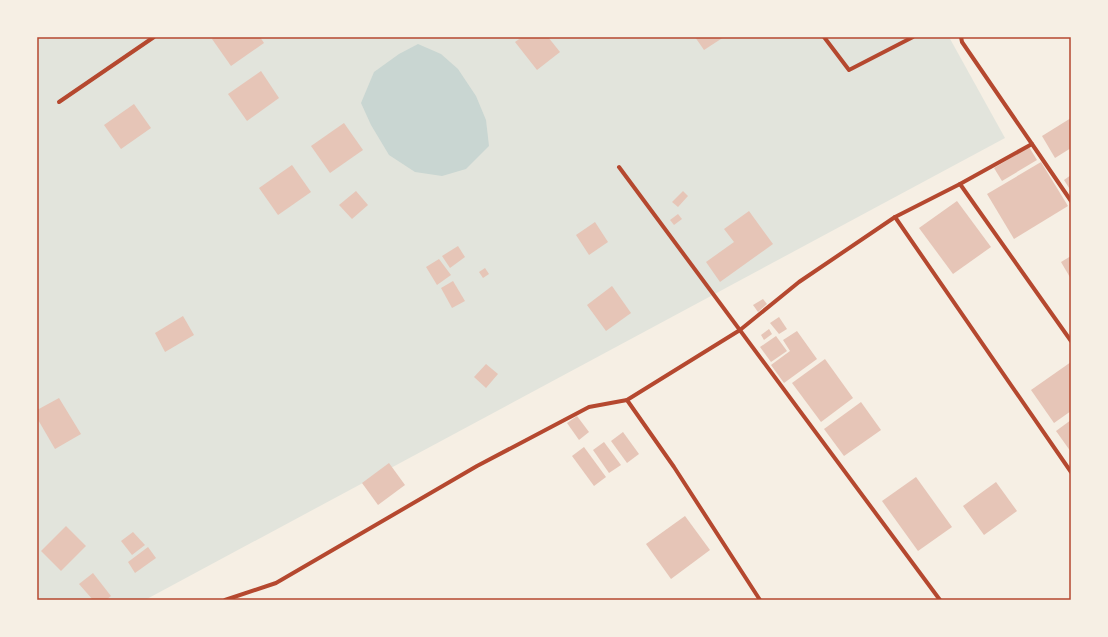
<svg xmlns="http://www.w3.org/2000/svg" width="1108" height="637" font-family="'Alegreya Sans',sans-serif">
	<rect width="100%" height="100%" fill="#f6efe4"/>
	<path fill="#e2e4dc" d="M37 37H949L1005 138 145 600H37Z"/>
	<path fill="#c9d6d2" d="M418 44 441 54 458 69 476 96 486 120 489 146 466 169 442 176 415 172 389 155 371 125 361 103 374 72 399 54Z"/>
	<g fill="#e6c5b7">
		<path d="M215 37H260L264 43 231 66 212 39Z"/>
		<path d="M522 37H548L560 52 537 70 515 42Z"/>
		<path d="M695 37H724L704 50Z"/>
		<path d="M261 71 279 98 247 121 228 94Z"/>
		<path d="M134 104 151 128 121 149 104 125Z"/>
		<path d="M1071 118V148L1055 158 1042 136Z"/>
		<path d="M344 123 363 150 330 173 311 146Z"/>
		<path d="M1029 147 1037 160 1002 181 994 168Z"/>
		<path d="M1041 162 1068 206 1014 239 987 194Z"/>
		<path d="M292 165 311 192 278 215 259 188Z"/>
		<path d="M1071 175V191L1064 180Z"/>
		<path d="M356 191 368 205 352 219 339 205Z"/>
		<path d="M683 191 688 196 678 207 672 202Z"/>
		<path d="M957 201 991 247 953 274 919 228Z"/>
		<path d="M749 211 773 244 720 282 706 262 734 242 724 229Z"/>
		<path d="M678 214 682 219 674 225 670 220Z"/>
		<path d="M595 222 608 242 589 255 576 235Z"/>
		<path d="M458 246 465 257 450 268 442 256Z"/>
		<path d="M1071 256V279L1061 262Z"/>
		<path d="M439 259 451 275 437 285 426 267Z"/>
		<path d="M485 268 489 274 483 278 479 272Z"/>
		<path d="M453 281 465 301 452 308 441 288Z"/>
		<path d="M612 286 631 313 606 331 587 305Z"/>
		<path d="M763 299 767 304 758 312 753 305Z"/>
		<path d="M183 316 194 335 165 352 155 333Z"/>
		<path d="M779 317 787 329 779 334 770 323Z"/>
		<path d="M769 329 772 334 764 340 761 335Z"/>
		<path d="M797 331 817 359 784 383 771 365 790 351 783 340Z"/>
		<path d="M776 336 787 351 771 362 760 347Z"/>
		<path d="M825 359 853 398 821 422 792 383Z"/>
		<path d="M1071 362V411L1054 423 1031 390Z"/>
		<path d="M486 364 498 374 486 388 474 377Z"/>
		<path d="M59 398 81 434 55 449 37 418V410Z"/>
		<path d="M861 402 881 430 844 456 824 429Z"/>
		<path d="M577 416 589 432 579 440 567 423Z"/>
		<path d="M1071 420V452L1056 431Z"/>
		<path d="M623 432 639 454 627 463 611 441Z"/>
		<path d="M604 442 621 465 609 473 593 450Z"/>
		<path d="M584 447 606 477 594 486 572 456Z"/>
		<path d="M389 463 405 485 378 505 362 483Z"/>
		<path d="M916 477 952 527 918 551 882 501Z"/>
		<path d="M996 482 1017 511 984 535 963 506Z"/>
		<path d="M685 516 710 550 671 579 646 544Z"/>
		<path d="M66 526 86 546 61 571 41 551Z"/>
		<path d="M133 532 145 545 132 555 121 541Z"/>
		<path d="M148 547 156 558 135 573 128 562Z"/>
		<path d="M93 573 111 596 106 600H93L79 584Z"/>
	</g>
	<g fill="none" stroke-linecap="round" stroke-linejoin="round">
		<g stroke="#b5482f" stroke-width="4">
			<path d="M824 37 849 70 913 37"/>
			<path d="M59 102 154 37"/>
			<path d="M1032 144 1071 201"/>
			<path d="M619 167 940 600"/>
			<path d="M960 184 1071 341"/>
			<path d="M895 217 1071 472"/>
			<path d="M627 400 674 467 760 600"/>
			<path d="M225 600 276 583 477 466 589 407 627 400 740 330 799 282 895 217 960 184 1032 144 962 42 961 37"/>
		</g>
	</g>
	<rect width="1108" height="637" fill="none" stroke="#f6efe4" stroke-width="76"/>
	<rect x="38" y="38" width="1032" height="561" fill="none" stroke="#b5482f" stroke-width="1.5"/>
</svg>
